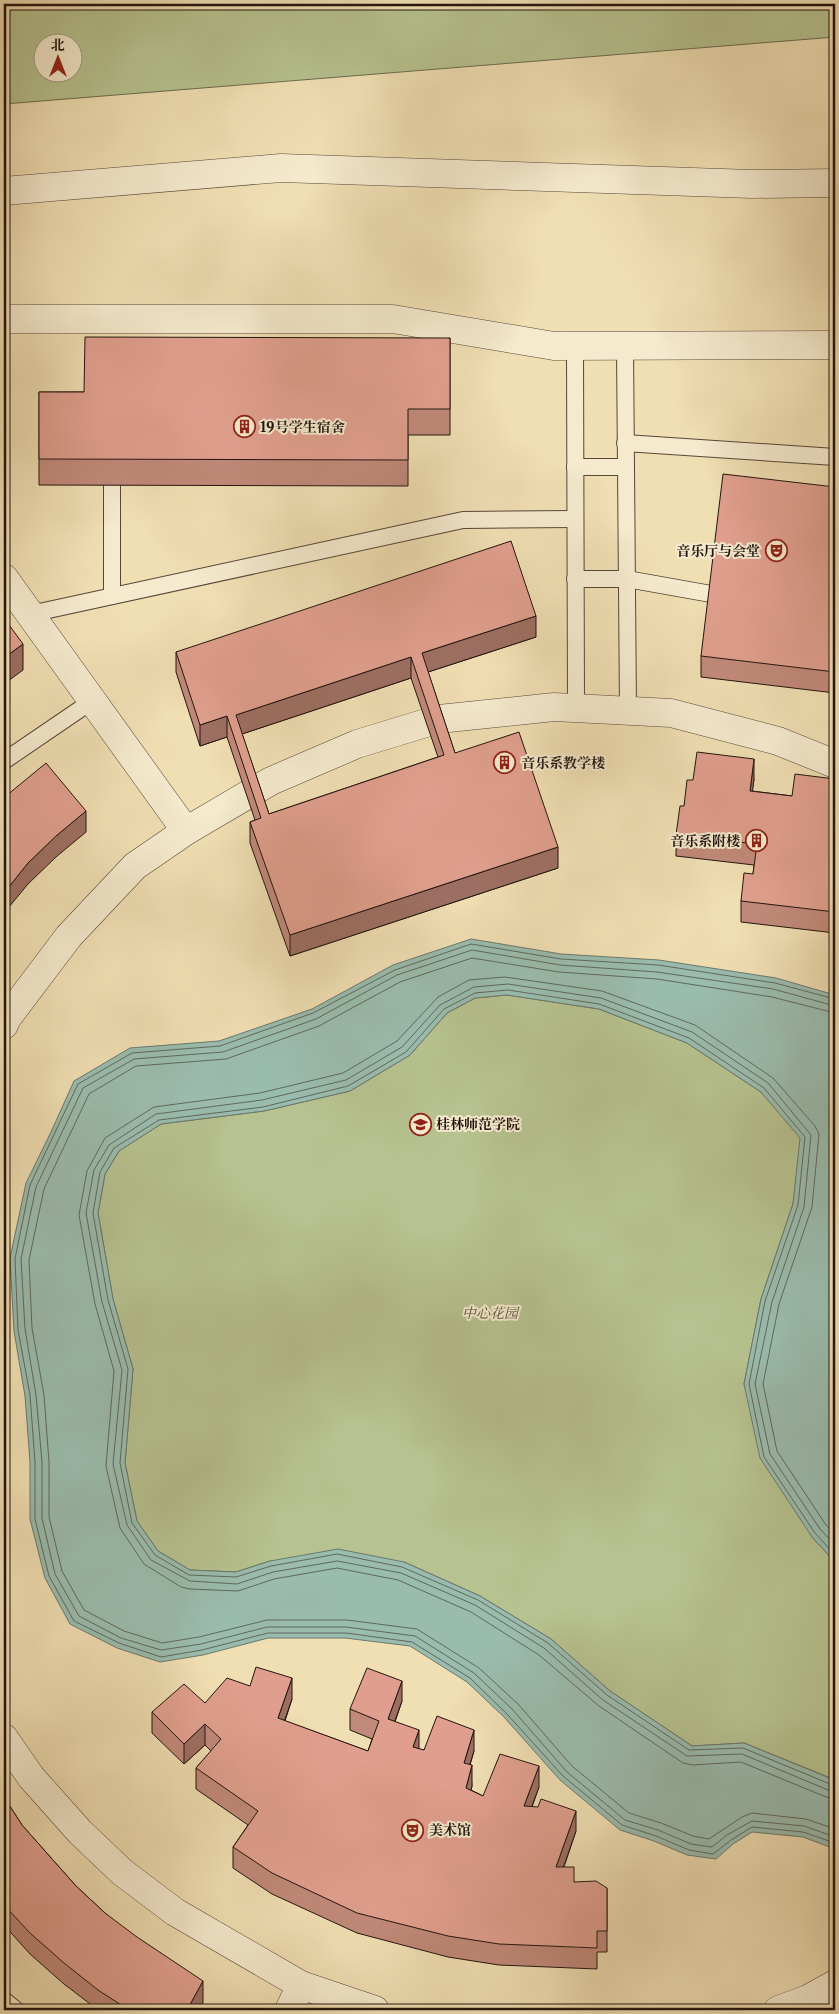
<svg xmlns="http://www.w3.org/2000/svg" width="839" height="2014" font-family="'Libre Caslon Text','Noto Serif SC',serif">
	<rect width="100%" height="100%" fill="#f0dfb3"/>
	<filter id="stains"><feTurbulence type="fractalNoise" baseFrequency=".004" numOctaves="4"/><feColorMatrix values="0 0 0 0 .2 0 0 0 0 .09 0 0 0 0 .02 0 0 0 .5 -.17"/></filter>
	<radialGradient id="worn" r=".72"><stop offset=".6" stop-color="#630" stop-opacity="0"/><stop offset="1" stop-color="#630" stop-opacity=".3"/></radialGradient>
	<g fill="#b6c28f" stroke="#6c6b4f" fill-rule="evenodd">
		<path d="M4 4H835V37L4 104ZM42 42H72V72H42Z"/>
		<path d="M507 995 599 1009 687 1043 761 1092 801 1138 793 1204 761 1299 744 1384 812 1537 835 1562V1778L833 1779 744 1743 692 1746 610 1691 551 1639 480 1596 404 1562 270 1561 236 1572 190 1570 158 1551 137 1521 125 1463 133 1369 113 1299 98 1213 105 1174 119 1151 161 1124 264 1111 350 1091 410 1055 447 1013 475 998Z"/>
	</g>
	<path fill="#9abcae" stroke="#6a796e" d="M471 939 561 954 659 960 776 978 835 995V1562L812 1537 760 1458 744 1384 761 1299 793 1204 800 1138 761 1092 687 1043 599 1009 507 995 475 998 447 1013 410 1055 350 1091 264 1111 161 1124 119 1151 105 1174 98 1213 113 1299 133 1369 125 1463 137 1521 158 1551 190 1570 236 1572 270 1561 338 1549 404 1562 480 1596 551 1639 610 1691 692 1746 744 1743 832 1779 835 1778V1849L803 1837 752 1832 733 1844 716 1859 687 1855 654 1841 620 1830 560 1780 504 1717 467 1682 410 1646 345 1638H268L203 1655 160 1662 117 1648 70 1624 45 1578 30 1519V1462L25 1396 14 1331 10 1258 26 1183 51 1132 74 1081 130 1048 219 1041 312 1009 393 965Z"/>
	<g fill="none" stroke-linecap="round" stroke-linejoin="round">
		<g stroke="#5e685e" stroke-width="1">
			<path d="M835 999 775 983 658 965 561 959 471 944 395 970 313 1013 220 1046 132 1053 78 1084 30 1185 15 1259 18 1330 30 1395 35 1462V1519L49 1576 74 1621 119 1643 161 1657 202 1650 268 1633H346L412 1642 470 1678 507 1714 563 1776 622 1825 656 1836 689 1850 713 1854 731 1840 752 1827 803 1832 835 1843"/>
			<path d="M835 1006 773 989 657 972 560 965 472 950 397 975 316 1019 223 1052 134 1059 83 1088 36 1187 21 1259 25 1329 36 1395 42 1462V1518L55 1574 79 1616 121 1638 161 1650 201 1644 267 1627H346L415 1636 474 1673 512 1709 567 1772 625 1820 658 1830 691 1844 712 1847 727 1835 752 1821 804 1826 835 1837"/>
			<path d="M835 1013 772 997 657 979 559 972 472 958 400 982 319 1026 226 1059 136 1066 89 1094 44 1189 29 1260 32 1328 44 1395 49 1462V1517L62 1571 84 1610 124 1631 162 1643 199 1637 267 1620H347L417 1629 479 1668 518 1704 572 1766 629 1813 661 1823 693 1836 709 1839 742 1817 752 1813 806 1819 835 1829"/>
			<path d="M835 1534 826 1525 777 1451 763 1384 779 1304 812 1207 819 1134 815 1126 773 1078 695 1025 602 991 505 977 469 980 438 997 397 1041 343 1073 260 1093 154 1107 105 1138 87 1171 79 1215 95 1304 114 1371 106 1466 120 1528 144 1564 181 1587 190 1589 238 1591 274 1579 337 1568 398 1580 471 1612 539 1655 599 1706 683 1763 692 1765 741 1762 826 1797 835 1798"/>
			<path d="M835 1545 820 1529 770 1454 755 1384 772 1302 804 1207 811 1135 768 1083 692 1032 601 998 508 984 474 987 440 1005 402 1047 346 1080 262 1100 156 1114 109 1145 94 1170 86 1213 102 1302 122 1370 113 1464 127 1525 151 1560 190 1581 237 1584 273 1572 337 1561 401 1573 475 1605 544 1648 603 1700 687 1756 742 1754 828 1790H835"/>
			<path d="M835 1555 815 1533 764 1457 749 1384 765 1301 798 1205 805 1137 764 1088 689 1038 599 1004 508 990 475 993 444 1009 406 1052 348 1086 263 1107 159 1120 114 1148 100 1172 93 1213 108 1300 128 1369 120 1463 132 1523 155 1555 189 1575 236 1577 271 1566 337 1554 402 1567 478 1600 548 1643 607 1695 689 1750 743 1748 830 1784H835"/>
		</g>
		<defs>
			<g id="service">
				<path d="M575 346 576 708"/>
				<path d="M625 346 628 711"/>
				<path d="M625 443 835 457"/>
				<path d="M575 467H626"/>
				<path d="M575 579H627L711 594"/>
				<path d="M112 596V486"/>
				<path d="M30 614 463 520 575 519"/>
				<path d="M4 761 92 701"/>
				<path d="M4 2000 16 2010"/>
			</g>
			<g id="minor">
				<path d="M4 191 281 168 752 184 835 183"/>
				<path d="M4 319H393L554 346 835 345"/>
				<path d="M4 578 186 831"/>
				<path d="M4 1025 7 1018 69 936 135 866 186 831 271 781 357 744 439 719 554 707 671 713 778 741 835 764"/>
				<path d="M4 1738 31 1777 80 1832 122 1872 175 1912 301 1985 375 2010"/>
				<path d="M289 2010 301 1985"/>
				<path d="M778 2010 808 1999 835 1984"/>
			</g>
		</defs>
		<use href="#service" stroke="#564738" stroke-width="18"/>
		<use href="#minor" stroke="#564738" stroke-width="29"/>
		<use href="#service" stroke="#f5eace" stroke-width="16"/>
		<use href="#minor" stroke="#f5eace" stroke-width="28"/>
	</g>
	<g fill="#c1897a" stroke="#22140f" fill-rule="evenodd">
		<path d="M450 338V435H408V486L39 485V392H84Z"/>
		<path d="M835 487V693L701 677V656Z"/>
		<path d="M536 637 428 672 455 753 558 868 290 956 250 843V822L255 820 227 737 200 746 176 672V652ZM411 678 438 757 269 814 242 734Z"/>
		<path d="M754 779 752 791 792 796 835 779V933L741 922V901L753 874 754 865 676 856V835L684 806 693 780Z"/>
		<path d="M292 1699 285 1721 368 1751 372 1739 350 1730V1709L402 1701 395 1722 419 1749 424 1750 474 1751 470 1765 472 1786 471 1790 483 1796 539 1787 532 1807 576 1831 564 1867 574 1882 607 1888V1952H597V1969L499 1965 448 1957 357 1933 272 1894 233 1868V1847L248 1825 196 1789V1768L211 1751 205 1745 184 1764 152 1733V1712L205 1703Z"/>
		<path d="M4 1797 22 1825 76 1886 105 1913 203 2002 199 2010H98L64 1984 30 1954 4 1925Z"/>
	</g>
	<g fill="#9d6f63" stroke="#22140f">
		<path d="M536 616V637L422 674V653Z"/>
		<path d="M23 644V670L4 684V658Z"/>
		<path d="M411 657V678L236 736V715Z"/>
		<path d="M227 716V737L200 746V725Z"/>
		<path d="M754 759V779L750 811V791Z"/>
		<path d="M86 811V832L56 857 28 884 4 913V893L28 863 56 836Z"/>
		<path d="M558 847V868L290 956V935Z"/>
		<path d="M292 1678V1699L278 1739V1718Z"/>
		<path d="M402 1681V1701L388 1740V1719Z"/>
		<path d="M205 1724V1745L184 1764V1744Z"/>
		<path d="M419 1730V1751L413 1747Z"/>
		<path d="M474 1730V1751L464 1783V1763Z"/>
		<path d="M472 1765V1786L466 1809V1788Z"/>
		<path d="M539 1766V1787L524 1827V1806Z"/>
		<path d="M576 1811V1831L556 1888V1867Z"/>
		<path d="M203 1981V2002L199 2010H187Z"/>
	</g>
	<g fill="#e09f8e" stroke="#22140f" fill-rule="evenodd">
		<path d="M85 337 450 338V409H408V460L39 459V392H84Z"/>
		<path d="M723 474 835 487V672L701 656Z"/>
		<path d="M511 541 536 616 422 653 455 753 519 732 558 847 290 935 250 822 261 818 227 716 200 725 176 652ZM411 657 444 755 269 814 236 715Z"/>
		<path d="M4 618 23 644 4 658Z"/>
		<path d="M697 752 754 759 750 791 792 796 795 774 835 779V912L741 901 744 873 753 874 757 844 676 835 680 806H684L687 780H693Z"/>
		<path d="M46 763 86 811 56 836 28 863 4 893V799L12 791Z"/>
		<path d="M256 1667 292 1678 278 1718 368 1751 379 1721 350 1709 367 1668 402 1681 388 1719 419 1730 413 1747 424 1750 437 1716 474 1730 464 1763 472 1765 466 1788 483 1796 500 1754 539 1766 524 1806 538 1807 541 1799 576 1811 556 1867H574V1882L596 1881 607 1888V1931H597V1948L499 1944 448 1936 357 1913 272 1873 233 1847 258 1811 196 1768 221 1739 205 1724 184 1744 152 1712 184 1684 205 1703 227 1678 250 1686Z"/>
		<path d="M4 1797 22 1825 76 1886 105 1913 137 1937 203 1981 187 2010H129L98 1990 64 1963 30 1933 4 1905Z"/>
	</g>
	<defs>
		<symbol id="building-ring" viewBox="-11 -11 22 22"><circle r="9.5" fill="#f5eace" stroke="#8f2418" stroke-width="1.5"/><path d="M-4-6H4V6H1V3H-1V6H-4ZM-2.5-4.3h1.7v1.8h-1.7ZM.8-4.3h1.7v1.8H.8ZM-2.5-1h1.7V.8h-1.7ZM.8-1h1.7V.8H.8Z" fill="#8f2418"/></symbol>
		<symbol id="theatre-ring" viewBox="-11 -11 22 22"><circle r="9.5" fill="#f5eace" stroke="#8f2418" stroke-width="1.5"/><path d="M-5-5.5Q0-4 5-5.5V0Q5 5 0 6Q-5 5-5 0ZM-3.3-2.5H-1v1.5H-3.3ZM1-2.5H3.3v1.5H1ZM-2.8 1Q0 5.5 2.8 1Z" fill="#8f2418"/></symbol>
		<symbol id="university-ring" viewBox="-11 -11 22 22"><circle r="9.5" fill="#f5eace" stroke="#8f2418" stroke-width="1.5"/><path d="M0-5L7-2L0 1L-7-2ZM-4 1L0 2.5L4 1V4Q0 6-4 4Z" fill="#8f2418"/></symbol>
	</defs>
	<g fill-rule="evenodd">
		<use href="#building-ring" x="232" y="414" width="25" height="25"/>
		<use href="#theatre-ring" x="764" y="538" width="25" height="25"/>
		<use href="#building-ring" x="492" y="750" width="25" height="25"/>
		<use href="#building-ring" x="744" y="828" width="25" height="25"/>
		<use href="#university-ring" x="408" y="1112" width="25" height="25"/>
		<use href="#theatre-ring" x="400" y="1818" width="25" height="25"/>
	</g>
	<g text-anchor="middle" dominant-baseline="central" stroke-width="4" stroke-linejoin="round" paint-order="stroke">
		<g font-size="14" font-weight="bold" fill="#22140f" stroke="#f5eace" text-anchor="start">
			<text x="260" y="427">19号学生宿舍</text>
			<text x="760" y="551" text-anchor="end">音乐厅与会堂</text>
			<text x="521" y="763">音乐系教学楼</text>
			<text x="740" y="841" text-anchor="end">音乐系附楼</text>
			<text x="436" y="1124">桂林师范学院</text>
			<text x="429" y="1830">美术馆</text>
		</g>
		<g font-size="14" font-style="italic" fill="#56513c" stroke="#f5eace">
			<text x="490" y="1313">中心花园</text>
		</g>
	</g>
	<rect width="839" height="2014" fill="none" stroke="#f0dfb3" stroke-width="20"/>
	<rect x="5" y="5" width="829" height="2004" fill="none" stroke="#22140f" stroke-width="2.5"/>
	<rect x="10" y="10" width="819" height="1994" fill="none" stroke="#22140f"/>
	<g transform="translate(58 58)"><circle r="24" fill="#f5eace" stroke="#a19482"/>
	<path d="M0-4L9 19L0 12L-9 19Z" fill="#8f2418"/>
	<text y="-8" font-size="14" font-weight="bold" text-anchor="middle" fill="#22140f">北</text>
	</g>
	<rect width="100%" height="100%" filter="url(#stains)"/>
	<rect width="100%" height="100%" fill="url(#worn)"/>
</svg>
